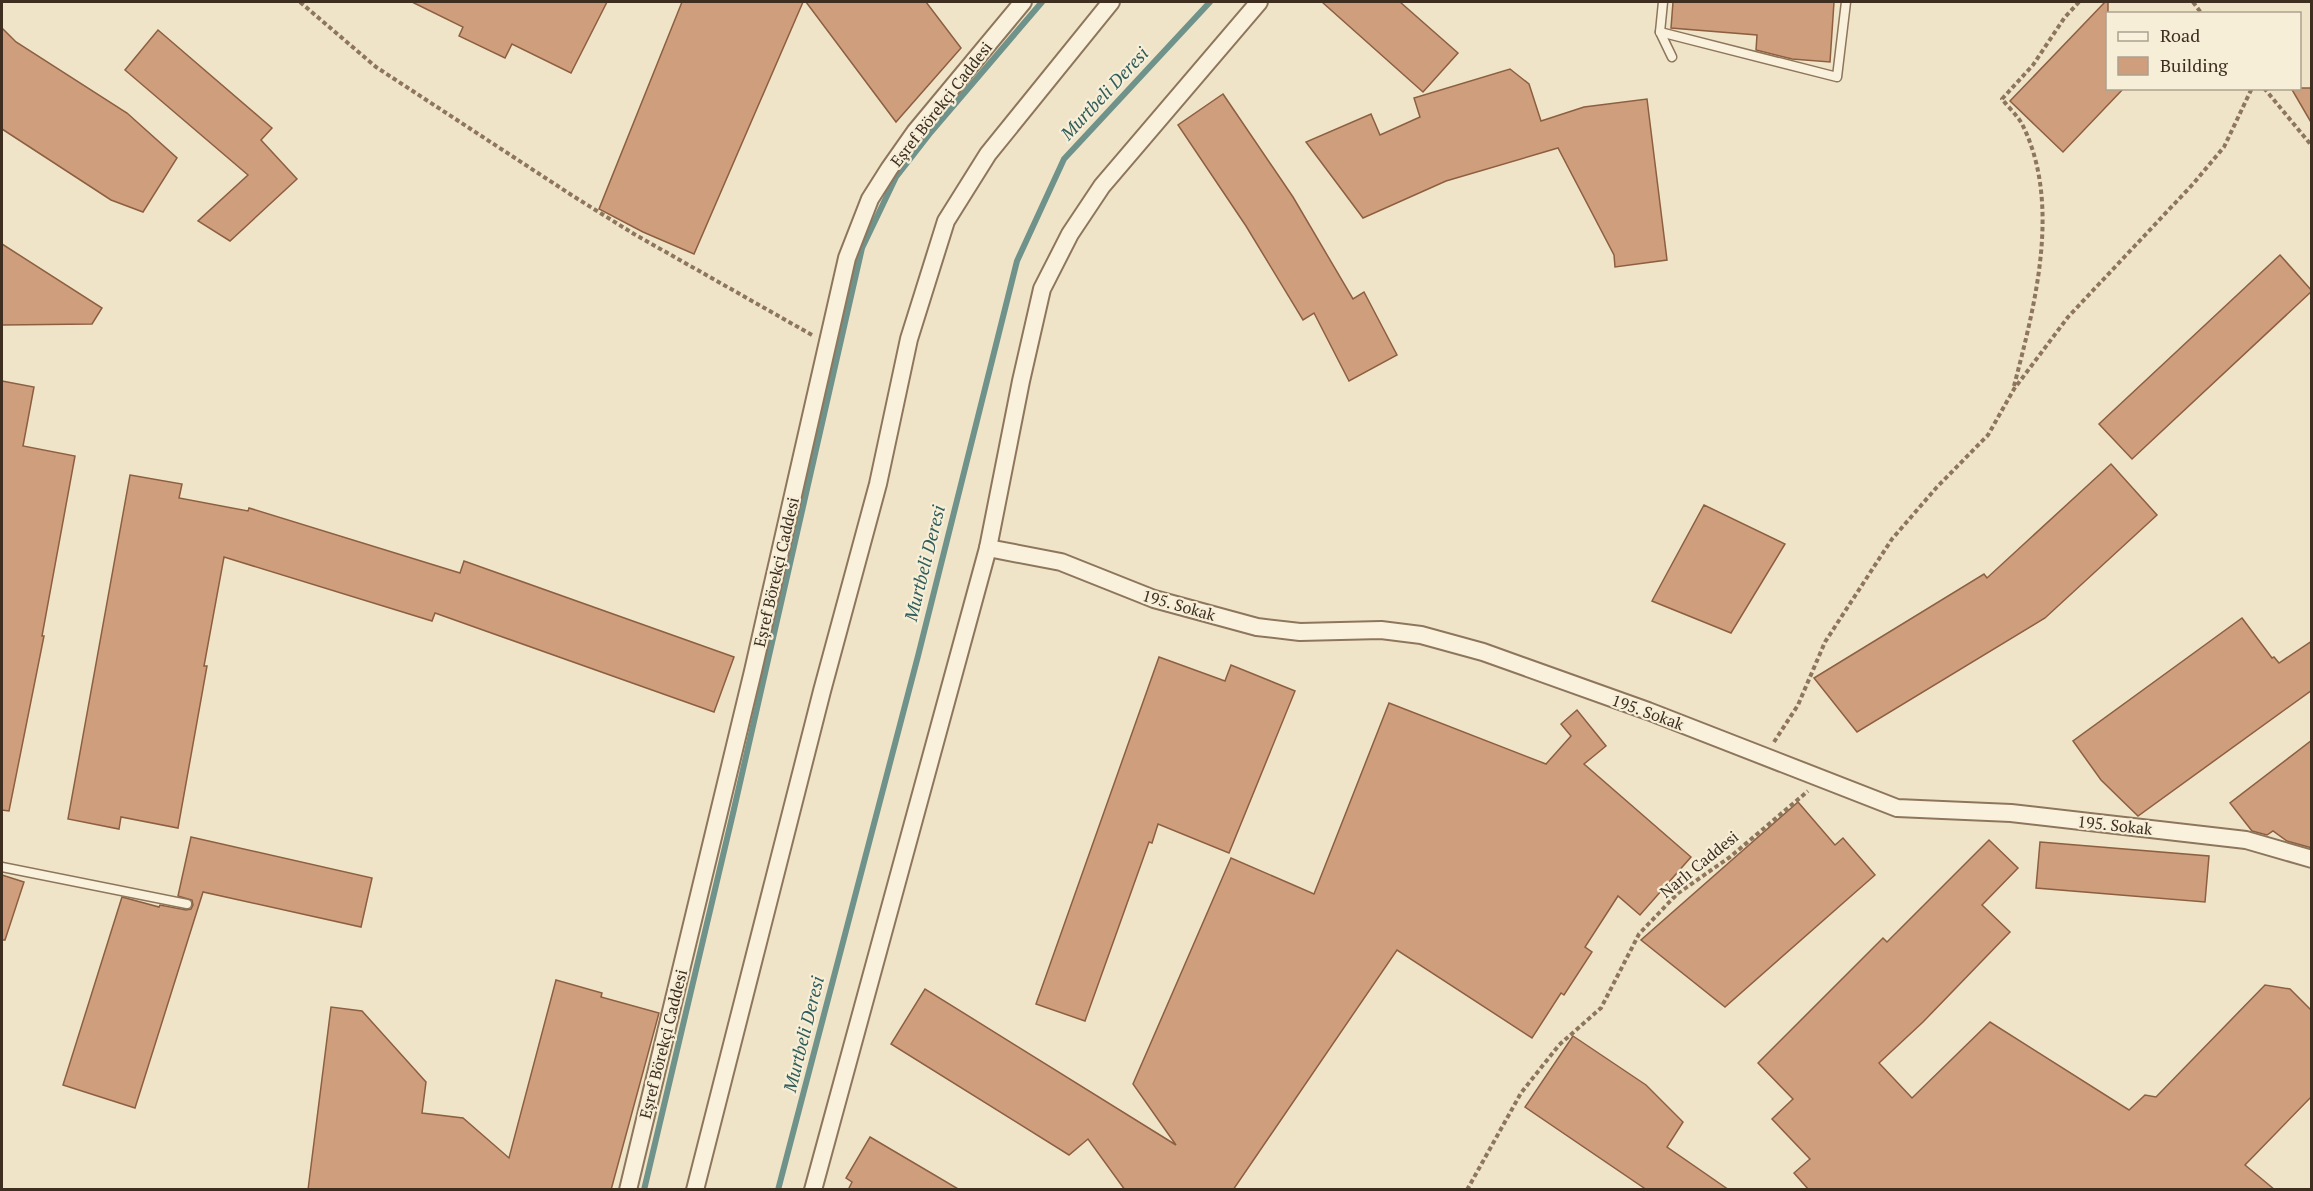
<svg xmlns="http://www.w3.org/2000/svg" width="2313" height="1191" font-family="'PT Serif',serif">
	<rect width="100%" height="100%" fill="#f0e4c8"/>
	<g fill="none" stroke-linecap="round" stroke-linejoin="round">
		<g stroke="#6f938a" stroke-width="6">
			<path d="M644 1190 734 809 862 248 896 177 931 132 1042 2"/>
			<path d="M778 1190 918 656 1017 261 1064 159 1210 2"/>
		</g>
	</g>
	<g fill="#cf9f7d" stroke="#8d5f41" stroke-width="1.5">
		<path d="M412 2H607L571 73 512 44 505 58 459 36 463 27Z"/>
		<path d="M682 2H803L694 254 643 232 599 209Z"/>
		<path d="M806 2H926L961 48 896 122Z"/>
		<path d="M1322 2H1400L1458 53 1423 92Z"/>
		<path d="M1673 2H1834L1830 62 1792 59 1756 50 1757 35 1671 28Z"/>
		<path d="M2105 2H2108V88H2124L2063 152 2010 101Z"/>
		<path d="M2 28 16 42 127 113 177 158 143 212 111 200 2 129Z"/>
		<path d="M158 30 272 128 261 140 297 179 230 241 198 221 248 175 125 70Z"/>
		<path d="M1510 69 1529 84 1541 121 1584 107 1647 99 1667 260 1615 267 1614 255 1558 148 1446 181 1363 218 1306 142 1371 114 1380 135 1420 117 1414 98Z"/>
		<path d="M2291 88H2312V124Z"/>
		<path d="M1223 94 1293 197 1353 299 1364 292 1397 355 1349 381 1314 313 1303 320 1246 226 1178 125Z"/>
		<path d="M2 244 102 308 92 324 2 325Z"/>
		<path d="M2280 255 2312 291 2132 459 2099 424Z"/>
		<path d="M2 381 34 387 23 446 75 456 42 636H44L9 811 2 810Z"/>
		<path d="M2111 464 2157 515 2045 618 1857 732 1814 678 1984 574 1987 578Z"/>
		<path d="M130 475 182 484 179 498 248 511 249 508 460 573 464 561 734 657 714 712 435 613 432 621 224 557 204 666H207L178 828 121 817 119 829 68 819Z"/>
		<path d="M1704 505 1785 544 1731 633 1652 601Z"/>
		<path d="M2242 618 2272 658 2274 657 2279 663 2312 641V690L2138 816 2101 780 2073 741Z"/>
		<path d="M1159 657 1225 681 1231 665 1295 691 1229 853 1158 824 1152 843 1149 842 1085 1021 1036 1004Z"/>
		<path d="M1389 703 1546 764 1571 736 1561 724 1577 710 1606 746 1584 764 1691 857 1640 915 1618 896 1585 947 1592 952 1564 995 1561 993 1532 1038 1397 950 1233 1190H1125L1088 1139 1069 1155 891 1044 925 989 1176 1145 1133 1084 1231 858 1314 894Z"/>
		<path d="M2312 740V848L2287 841 2273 831 2267 835 2252 831 2230 803Z"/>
		<path d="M1798 802 1835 845 1843 838 1875 875 1725 1007 1641 940Z"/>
		<path d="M191 837 372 878 361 927 203 892 135 1108 63 1085 122 897 159 907 160 905 186 910 191 909 193 905 192 900 178 896Z"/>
		<path d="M1989 840 2018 868 1982 905 2010 932 1923 1022 1879 1063 1912 1098 1990 1022 2129 1110 2145 1095 2156 1097 2265 985 2290 989 2312 1011V1096L2245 1165 2275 1190H1809L1794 1173 1810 1159 1772 1119 1793 1099 1758 1063 1883 938 1887 942Z"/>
		<path d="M2040 842 2209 856 2205 902 2036 888Z"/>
		<path d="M2 875 24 882 5 940H2Z"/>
		<path d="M556 980 602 993 601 997 659 1013 611 1190H308L331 1007 362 1011 426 1082 422 1113 463 1118 509 1158Z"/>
		<path d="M1573 1036 1646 1085 1683 1122 1667 1147 1729 1190H1647L1525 1107Z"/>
		<path d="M870 1137 960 1190H848L852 1182 846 1178Z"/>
	</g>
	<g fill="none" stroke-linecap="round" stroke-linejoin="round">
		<defs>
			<g id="service">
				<path d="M1663 2 1660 32 1672 57"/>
				<path d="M1660 32 1837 77 1846 2"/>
				<path d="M2 867 187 904"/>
			</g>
			<g id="minor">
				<path d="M988 548 1061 562 1154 599 1257 627 1300 632 1381 630 1421 635 1483 652 1648 711 1897 808 2011 813 2246 840 2312 859"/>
				<path d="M628 1190 753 671 847 258 870 199 889 169 915 132 1023 2"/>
				<path d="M695 1190 822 691 878 484 909 339 946 221 988 154 1111 2"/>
				<path d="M813 1190 988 548 1021 381 1042 289 1070 234 1102 186 1259 2"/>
			</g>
		</defs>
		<use href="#service" stroke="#8d765c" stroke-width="11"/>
		<use href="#minor" stroke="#8d765c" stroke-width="20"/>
		<g stroke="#8d765c" stroke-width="4" stroke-dasharray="4.5 3" stroke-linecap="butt">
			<path d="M300 2 376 67 573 196 634 234 812 335"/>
			<path d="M2193 2 2202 14"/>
			<path d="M2264 88 2312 146"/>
			<path d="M2014 386C2035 305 2062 203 2022 124 2017 115 2008 107 2002 99L2033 65 2065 17 2079 2"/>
			<path d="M1774 742 1798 705 1825 642 1892 539 1937 487 1988 435 2014 389 2068 317 2193 184 2224 147 2252 88"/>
			<path d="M1467 1190 1521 1093 1559 1045 1601 1008 1639 934 1677 894 1730 857 1808 791"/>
		</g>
		<use href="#service" stroke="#faf1dc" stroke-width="8"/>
		<use href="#minor" stroke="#faf1dc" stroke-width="16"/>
	</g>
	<g text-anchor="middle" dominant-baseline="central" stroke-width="4.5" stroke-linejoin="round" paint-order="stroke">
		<g font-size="16" fill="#3d2e20" stroke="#f7eed8">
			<text transform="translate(941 104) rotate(-52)">Eşref Börekçi Caddesi</text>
			<text transform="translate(776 572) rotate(-77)">Eşref Börekçi Caddesi</text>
			<text transform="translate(1179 605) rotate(16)">195. Sokak</text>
			<text transform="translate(1648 712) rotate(20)">195. Sokak</text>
			<text transform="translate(2115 825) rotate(6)">195. Sokak</text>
			<text transform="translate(1699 864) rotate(-39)">Narlı Caddesi</text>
			<text transform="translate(663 1044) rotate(-76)">Eşref Börekçi Caddesi</text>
		</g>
		<g font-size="18" font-style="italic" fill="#2f5d5a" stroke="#f7eed8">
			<text transform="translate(1104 93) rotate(-47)">Murtbeli Deresi</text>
			<text transform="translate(924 563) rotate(-76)">Murtbeli Deresi</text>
			<text transform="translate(803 1034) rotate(-76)">Murtbeli Deresi</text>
		</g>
	</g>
	<rect width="2313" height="1191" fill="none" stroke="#3d2e20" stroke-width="6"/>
	<rect x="2106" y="12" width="195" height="78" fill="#f7eed8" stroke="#ada18e" stroke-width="1.5"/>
	<rect x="2118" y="32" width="30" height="9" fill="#faf1dc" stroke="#ada18e" stroke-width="1.5"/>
	<text x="2160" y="42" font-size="18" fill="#3d2e20">Road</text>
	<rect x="2118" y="57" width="30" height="18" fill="#cf9f7d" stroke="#ada18e" stroke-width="1.5"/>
	<text x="2160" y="72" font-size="18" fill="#3d2e20">Building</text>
</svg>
